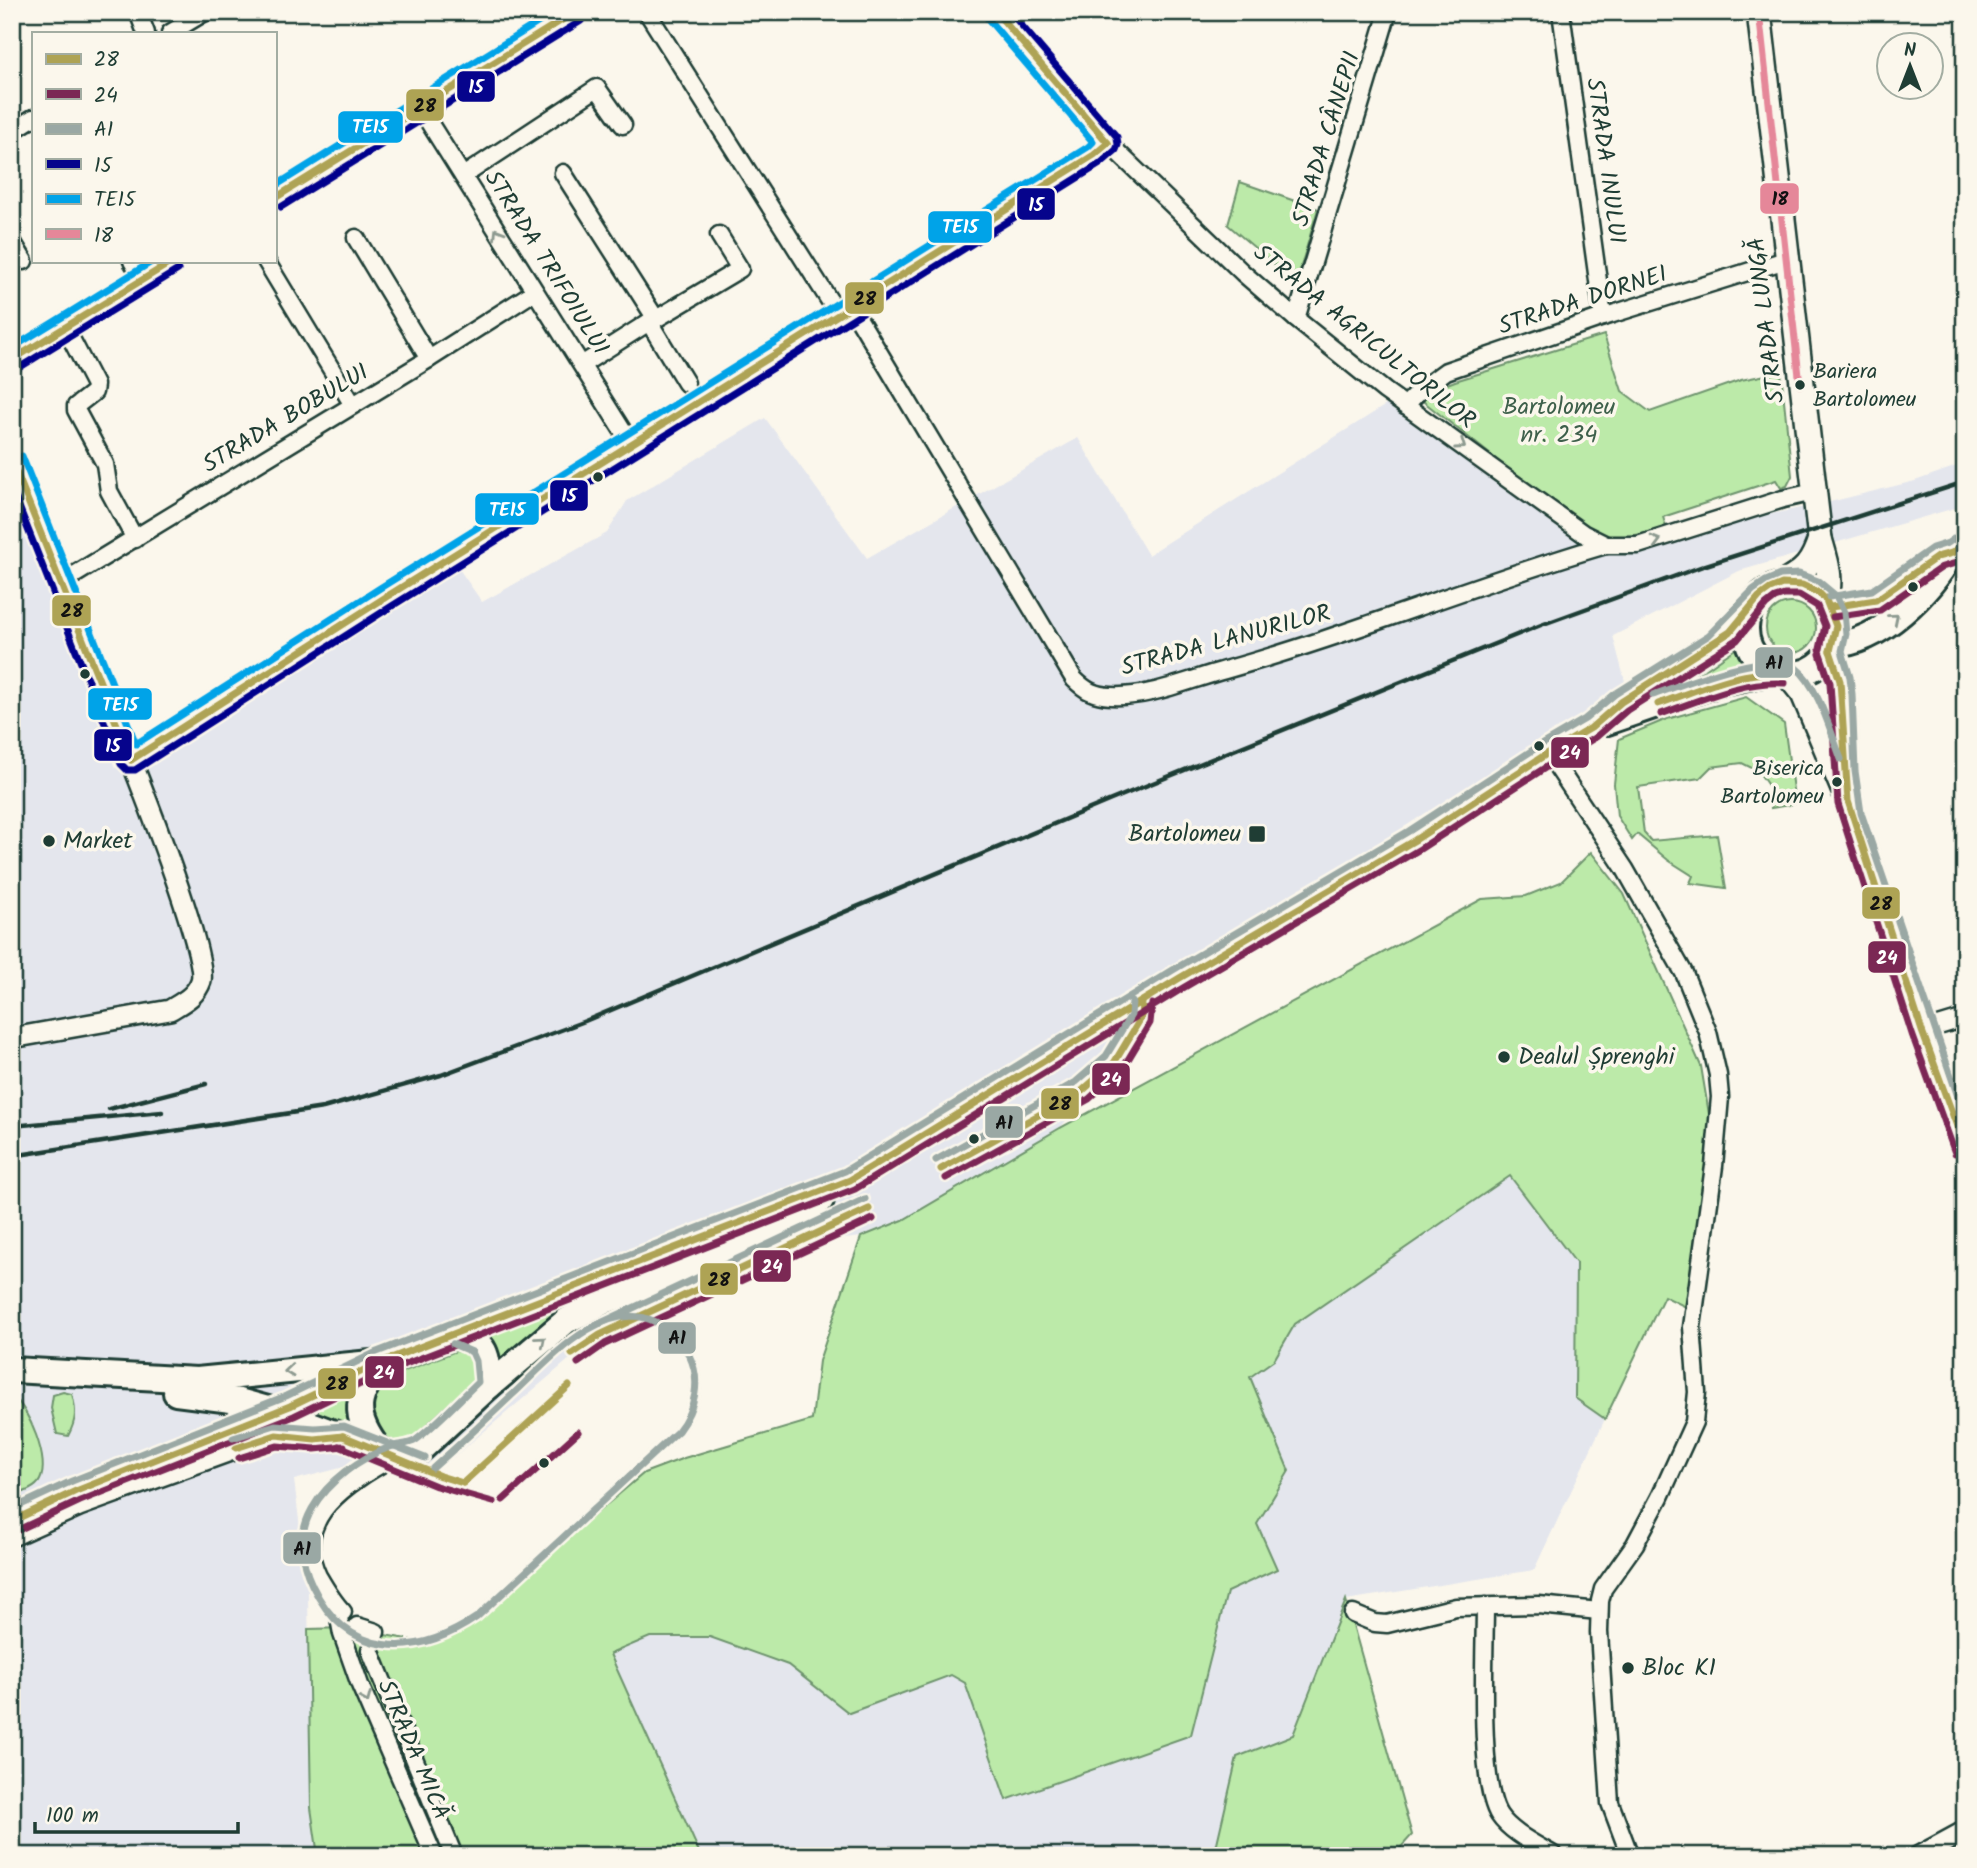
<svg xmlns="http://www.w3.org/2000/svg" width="1977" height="1868" font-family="Kalam,sans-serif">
	<rect width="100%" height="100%" fill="#fbf7ec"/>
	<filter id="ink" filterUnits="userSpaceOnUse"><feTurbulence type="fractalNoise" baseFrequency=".0143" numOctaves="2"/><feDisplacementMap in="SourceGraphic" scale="14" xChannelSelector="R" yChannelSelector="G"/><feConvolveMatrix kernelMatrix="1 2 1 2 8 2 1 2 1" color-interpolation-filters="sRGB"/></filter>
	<g filter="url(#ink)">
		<g fill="#e4e6ed">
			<path d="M1389 403 1590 551 1830 502 1915 481 1965 463V505L1739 571 1613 636 1635 719 1168 996 1060 1128 903 1220 861 1237 820 1242 597 1336 436 1472 360 1463 294 1480 308 1592 311 1808 318 1856H12V479L45 561 115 768 452 559 482 602 607 533 627 501 765 418 867 558 1078 438 1148 555Z"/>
			<path d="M1511 1175 1576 1263 1575 1397 1605 1419 1534 1570 1346 1600 1293 1735 1237 1757 1214 1856H927L925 1852 915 1856H701L610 1654 650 1637H710L789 1665 849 1713 950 1675 965 1683 1007 1800 1191 1735 1227 1592 1277 1569 1257 1524 1289 1471 1250 1376 1274 1360 1295 1324Z"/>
		</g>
		<g fill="#bceaa9" stroke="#6e946e" stroke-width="2">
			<path d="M1240 182 1318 209 1296 283 1228 225Z"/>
			<path d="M1604 335 1622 391 1650 412 1741 380 1781 372 1792 476 1787 486 1781 488 1776 480 1663 517 1667 530 1629 536H1607L1598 533 1520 478 1424 402V393L1455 381Z"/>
			<circle cx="1791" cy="628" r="25"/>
			<path d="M1738 647 1752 666 1660 691 1705 670Z"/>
			<path d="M1746 697 1784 724 1795 804 1771 808 1769 787 1758 771 1742 763 1711 767 1700 778 1638 787 1644 833 1651 841 1717 835 1726 888 1690 883 1693 876 1668 860 1637 834 1632 840 1617 816 1614 784 1619 739 1667 719Z"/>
			<path d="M1591 852 1624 894 1701 1066 1711 1126 1686 1307 1664 1296 1605 1419 1575 1398 1576 1263 1510 1176 1295 1324 1274 1360 1250 1377 1289 1471 1257 1524 1277 1569 1227 1592 1191 1735 1006 1800 965 1683 951 1675 849 1713 788 1665 710 1637H650L610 1654 701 1856H318L311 1808 308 1629 347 1628 423 1642 475 1616 644 1473 684 1458 812 1420 819 1361 861 1237 903 1220 1060 1128 1482 899 1526 896 1561 882Z"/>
			<path d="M552 1309 556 1317 502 1367 495 1345 486 1336Z"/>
			<path d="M456 1351C472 1355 477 1359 482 1375L416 1443 397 1445 379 1437 369 1423 372 1389 389 1377Z"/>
			<path d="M356 1387 360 1433 300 1411Z"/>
			<path d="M63 1392 72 1394C77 1411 76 1421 68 1436L57 1434 51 1408 53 1395Z"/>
			<path d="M12 1395C29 1409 50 1460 40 1480 36 1489 21 1493 12 1496Z"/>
			<path d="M1346 1600 1412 1835 1393 1856H1214L1237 1757 1293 1735Z"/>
		</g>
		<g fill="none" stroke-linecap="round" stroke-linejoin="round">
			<defs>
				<g id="minor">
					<path d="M138 12 146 33"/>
					<path d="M647 12 838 314"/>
					<path d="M1561 12 1603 317"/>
					<path d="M170 33 205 12"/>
					<path d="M420 108 631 444"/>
					<path d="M12 131 33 118"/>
					<path d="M1108 143 1243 273 1296 319 1385 391 1584 534 1606 545H1638L1783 499 1814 492"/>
					<path d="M563 173 656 319 649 322"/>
					<path d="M463 176 597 88 623 125"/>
					<path d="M275 198 575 12"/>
					<path d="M356 238 429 359"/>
					<path d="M12 241 24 261"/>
					<path d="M132 261 143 279"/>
					<path d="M266 261 353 405"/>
					<path d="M851 306 1074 679C1086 691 1094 695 1111 696 1149 698 1188 680 1225 670 1354 634 1478 582 1606 545"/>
					<path d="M656 319 740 269 719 235"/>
					<path d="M1296 319 1388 12"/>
					<path d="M65 327 95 385 94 392 76 406V410L105 464 109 491 135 539"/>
					<path d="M12 360 173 261"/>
					<path d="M583 364 649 322 686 383"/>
					<path d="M1405 406 1420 390 1446 371 1603 317 1786 260"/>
					<path d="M12 460 131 760"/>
					<path d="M61 583 429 359 534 292"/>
					<path d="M1548 753 1625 869 1684 973 1708 1032 1718 1075 1720 1097 1714 1166 1692 1327 1697 1392 1694 1422 1660 1497 1635 1544 1603 1589 1600 1601 1599 1632 1610 1803 1630 1856"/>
					<path d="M1922 1031 1965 1018"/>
					<path d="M1485 1606C1485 1650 1478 1783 1499 1815 1511 1833 1537 1845 1555 1856"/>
					<path d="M337 1607 342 1634 360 1685 434 1856"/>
					<path d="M343 1612C333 1602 325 1588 318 1576 289 1516 352 1481 395 1456"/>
					<path d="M1353 1614 1375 1623 1387 1624 1456 1607 1539 1605 1599 1611"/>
					<path d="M357 1626 376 1632 370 1650 454 1856"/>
				</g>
				<g id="tertiary">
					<path d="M12 1038 170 1010C183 1002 196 996 201 981 209 957 144 793 131 760L386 597 1094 155 1108 143 996 12"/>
					<path d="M12 1521C131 1468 254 1423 371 1367"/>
					<path d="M12 1536 79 1506 266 1438C289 1433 314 1440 339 1436"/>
					<path d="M1919 1856 1965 1831"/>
				</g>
				<g id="secondary">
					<path d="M1759 12 1820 539C1826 560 1833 578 1826 600"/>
					<path d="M1782 584C1805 571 1812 564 1820 539"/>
					<path d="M1830 651 1840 681 1847 784"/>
					<path d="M1786 673 1803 694 1848 801 1922 1031 1965 1149"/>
				</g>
				<g id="primary">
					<circle cx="1791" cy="629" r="45"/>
					<path d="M1831 607 1876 600 1937 557 1945 555"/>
					<path d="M1833 645C1881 643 1930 592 1952 553"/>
					<path d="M1607 722 1723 682 1777 671"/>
					<path d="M456 1334C488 1340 488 1357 489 1386"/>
					<path d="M12 1370 197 1380 381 1362 850 1180 1178 979 1415 840 1545 755 1591 728 1621 702 1715 643 1730 632 1751 608"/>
					<path d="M176 1393 239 1401 275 1411 395 1456 408 1455 419 1451 489 1386 566 1321 605 1301 741 1249 778 1231 821 1200"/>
					<path d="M379 1450C351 1414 356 1397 381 1362"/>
				</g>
			</defs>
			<use href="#minor" stroke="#1f3d34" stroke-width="21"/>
			<use href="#tertiary" stroke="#1f3d34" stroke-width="24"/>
			<use href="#secondary" stroke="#1f3d34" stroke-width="28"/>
			<use href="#primary" stroke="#1f3d34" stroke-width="30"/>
			<use href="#minor" stroke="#fbf7ec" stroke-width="16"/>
			<use href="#tertiary" stroke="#fbf7ec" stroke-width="19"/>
			<use href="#secondary" stroke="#fbf7ec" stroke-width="23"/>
			<use href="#primary" stroke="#fbf7ec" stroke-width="24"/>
			<g stroke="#1f3d34" stroke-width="4.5">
				<path d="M109 1109 206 1084"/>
				<path d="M12 1126 162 1112"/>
				<path d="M12 1156 323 1108 441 1075 585 1021 1111 800 1541 625 1703 566 1965 482"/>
			</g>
			<defs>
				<g id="bus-1">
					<path d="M996 12 1108 143"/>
					<path d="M275 198 575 12"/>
					<path d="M12 360 173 261"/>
					<path d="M12 461 131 760"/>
					<path d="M1831 607 1876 600 1937 557 1952 553 1965 544"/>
					<path d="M1830 651 1840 681 1848 801 1922 1031 1965 1148"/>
					<path d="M1658 704C1699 690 1742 669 1786 673"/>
					<path d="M131 760 386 597 1094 155 1108 143"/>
					<path d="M941 1169 1082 1091 1114 1063 1141 1018 1142 1003"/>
					<path d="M572 1354 600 1335 869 1209"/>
					<path d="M343 1436 440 1476 463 1483"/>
					<path d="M236 1448 276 1435 315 1439 343 1436"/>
					<path d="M463 1483 569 1386"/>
					<path d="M12 1521 76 1491 290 1406 381 1362 850 1180 1178 979 1415 840 1545 755 1591 728 1621 702 1730 632 1759 597 1770 589 1782 584 1802 585 1819 593 1826 600 1836 626 1830 651"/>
				</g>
				<g id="bus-2">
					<path d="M1833 617 1880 610 1942 567 1956 563 1965 557"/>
					<path d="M1820 654 1830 683 1838 804 1912 1034 1955 1153"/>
					<path d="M1661 714C1701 700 1743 680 1785 683"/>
					<path d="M946 1178 1089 1099 1123 1068 1150 1023 1152 1004"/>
					<path d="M578 1363 605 1344 873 1219"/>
					<path d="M339 1446 436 1486 493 1502"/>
					<path d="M239 1458 277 1446 315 1449 344 1446"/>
					<path d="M503 1500 578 1432"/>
					<path d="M16 1531 80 1501 294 1416 385 1372 855 1189 1183 988 1420 849 1551 764 1596 737 1627 710 1737 640 1766 605 1775 598 1784 595H1799L1817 606 1825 626 1820 649"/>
				</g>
				<g id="bus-3">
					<path d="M1829 597 1872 590 1932 548 1948 543 1959 535"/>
					<path d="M1653 695C1681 685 1770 649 1795 667 1818 684 1831 733 1841 759"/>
					<path d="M936 1160 1076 1082 1106 1056 1131 1015 1132 1002"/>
					<path d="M601 1323 865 1199"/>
					<path d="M233 1438 275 1425 315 1428 344 1426 425 1458"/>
					<path d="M433 1468C460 1444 486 1420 512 1395 547 1363 602 1296 656 1322 670 1329 682 1341 689 1355 702 1381 695 1409 678 1431L477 1617C415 1659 347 1659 312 1585 300 1560 298 1534 312 1509 327 1482 361 1457 390 1447 399 1444 409 1445 416 1440 438 1423 458 1401 478 1382L476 1361 472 1352 453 1344"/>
					<path d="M12 1509 72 1481 286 1396 377 1352 845 1171 1173 970 1409 831 1539 746 1585 719 1615 694 1709 635 1753 590 1766 581 1780 575 1799 574 1818 581 1836 596 1844 612 1846 634 1842 651 1850 677 1852 694 1855 771 1861 813 1965 1117"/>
				</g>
				<g id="bus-4">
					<path d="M281 207 581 21"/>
					<path d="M17 369 178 270"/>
					<path d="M12 489 121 764 127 770H135L392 606 1100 164 1116 150 1118 145 1117 137 1010 12"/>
				</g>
				<g id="bus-5">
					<path d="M275 186 555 12"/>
					<path d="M12 348 153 261"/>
					<path d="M22 456 136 744 380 588 1088 147 1093 142 988 19"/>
				</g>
				<path id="bus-6" d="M1759 12 1800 385"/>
			</defs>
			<use href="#bus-1" stroke="#fbf7ec" stroke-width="12"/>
			<use href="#bus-2" stroke="#fbf7ec" stroke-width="12"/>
			<use href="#bus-3" stroke="#fbf7ec" stroke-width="12"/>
			<use href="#bus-4" stroke="#fbf7ec" stroke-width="12"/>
			<use href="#bus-5" stroke="#fbf7ec" stroke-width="12"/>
			<use href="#bus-6" stroke="#fbf7ec" stroke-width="12"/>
			<use href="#bus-1" stroke="#aea354" stroke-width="7"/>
			<use href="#bus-2" stroke="#7b2854" stroke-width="7"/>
			<use href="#bus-3" stroke="#9aa8a4" stroke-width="7"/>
			<use href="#bus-4" stroke="#06048c" stroke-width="7"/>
			<use href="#bus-5" stroke="#00a3e8" stroke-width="7"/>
			<use href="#bus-6" stroke="#e58799" stroke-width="7"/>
		</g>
		<defs><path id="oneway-chevron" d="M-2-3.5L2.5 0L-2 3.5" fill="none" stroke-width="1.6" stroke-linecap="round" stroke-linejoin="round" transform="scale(1.75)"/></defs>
		<g stroke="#8d9a90">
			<use href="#oneway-chevron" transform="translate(498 233) rotate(-121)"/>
			<use href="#oneway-chevron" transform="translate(1461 445) rotate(35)"/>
			<use href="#oneway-chevron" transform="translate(1656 541) rotate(-15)"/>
			<use href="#oneway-chevron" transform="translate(1894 618) rotate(-40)"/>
			<use href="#oneway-chevron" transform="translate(541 1341) rotate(-40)"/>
			<use href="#oneway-chevron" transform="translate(289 1371) rotate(174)"/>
			<use href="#oneway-chevron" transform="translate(366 1698) rotate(67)"/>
		</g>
	</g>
	<g fill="#1f3d34" stroke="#fbf7ec" stroke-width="2.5">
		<circle cx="1800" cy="385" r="6"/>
		<circle cx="598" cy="477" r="6"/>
		<circle cx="1913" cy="587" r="6"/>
		<circle cx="85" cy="674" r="6"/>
		<circle cx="1539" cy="746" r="6"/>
		<circle cx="1837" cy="782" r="6"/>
		<rect x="1248" y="825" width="18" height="18" rx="3.5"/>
		<circle cx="49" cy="841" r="7"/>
		<circle cx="1504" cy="1057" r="7"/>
		<circle cx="974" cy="1139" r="6"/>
		<circle cx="544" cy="1463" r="6"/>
		<circle cx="1628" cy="1668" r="7"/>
	</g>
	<g text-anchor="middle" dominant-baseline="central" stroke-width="7" stroke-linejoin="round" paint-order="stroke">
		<g font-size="22" fill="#1f3d34" stroke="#fbf7ec" text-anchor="start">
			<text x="1813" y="372">Bariera<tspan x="1813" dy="28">Bartolomeu</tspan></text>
			<text x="1824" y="769" text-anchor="end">Biserica<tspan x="1824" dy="28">Bartolomeu</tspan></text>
		</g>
		<g font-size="24" fill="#1f3d34" stroke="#fbf7ec">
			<text transform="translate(1327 139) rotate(-73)">STRADA CÂNEPII</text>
			<text transform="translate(1605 161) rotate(82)">STRADA INULUI</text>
			<text transform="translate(546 263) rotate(58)">STRADA TRIFOIULUI</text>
			<text transform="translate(1583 301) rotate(-18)">STRADA DORNEI</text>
			<text transform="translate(1767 320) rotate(-97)">STRADA LUNGĂ</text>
			<text transform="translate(1364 337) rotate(39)">STRADA AGRICULTORILOR</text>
			<text transform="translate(286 419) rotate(-31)">STRADA BOBULUI</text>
			<text transform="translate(1226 641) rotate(-15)">STRADA LANURILOR</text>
			<text transform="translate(413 1750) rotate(67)">STRADA MICĂ</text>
		</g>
		<g font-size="24" fill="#3e604b" stroke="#fbf7ec">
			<text x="1559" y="407">Bartolomeu<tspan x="1559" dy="28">nr. 234</tspan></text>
		</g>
		<g font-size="24" fill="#1f3d34" stroke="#fbf7ec" text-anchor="start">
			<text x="1241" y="834" text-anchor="end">Bartolomeu</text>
			<text x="63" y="841">Market</text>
			<text x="1518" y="1057">Dealul Șprenghi</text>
			<text x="1642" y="1668">Bloc K1</text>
		</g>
	</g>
	<g stroke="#fbf7ec" stroke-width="2.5">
		<rect x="456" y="70" width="40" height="33" rx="7" fill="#06048c"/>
		<rect x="405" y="88" width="40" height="34" rx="7" fill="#aea354"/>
		<rect x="337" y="110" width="67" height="34" rx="7" fill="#00a3e8"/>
		<rect x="1759" y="182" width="41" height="33" rx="7" fill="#e58799"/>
		<rect x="1016" y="187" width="40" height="34" rx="7" fill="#06048c"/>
		<rect x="927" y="210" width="66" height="34" rx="7" fill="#00a3e8"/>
		<rect x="844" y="281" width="41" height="34" rx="7" fill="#aea354"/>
		<rect x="549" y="479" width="40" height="33" rx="7" fill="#06048c"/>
		<rect x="474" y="492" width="66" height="34" rx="7" fill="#00a3e8"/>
		<rect x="51" y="594" width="41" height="33" rx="7" fill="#aea354"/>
		<rect x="1754" y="646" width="40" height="33" rx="7" fill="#9aa8a4"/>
		<rect x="87" y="687" width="66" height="34" rx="7" fill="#00a3e8"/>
		<rect x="93" y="728" width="40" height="34" rx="7" fill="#06048c"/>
		<rect x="1550" y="736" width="40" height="33" rx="7" fill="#7b2854"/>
		<rect x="1861" y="886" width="40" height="34" rx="7" fill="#aea354"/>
		<rect x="1867" y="940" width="40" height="34" rx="7" fill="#7b2854"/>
		<rect x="1091" y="1062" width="40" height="34" rx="7" fill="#7b2854"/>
		<rect x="1040" y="1087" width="40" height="33" rx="7" fill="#aea354"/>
		<rect x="984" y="1105" width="40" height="34" rx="7" fill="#9aa8a4"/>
		<rect x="752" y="1249" width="40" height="34" rx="7" fill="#7b2854"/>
		<rect x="699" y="1262" width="40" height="34" rx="7" fill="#aea354"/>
		<rect x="657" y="1321" width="40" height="34" rx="7" fill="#9aa8a4"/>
		<rect x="364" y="1355" width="41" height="34" rx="7" fill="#7b2854"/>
		<rect x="317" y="1367" width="40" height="33" rx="7" fill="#aea354"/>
		<rect x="282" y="1531" width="40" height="34" rx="7" fill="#9aa8a4"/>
	</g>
	<g font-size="19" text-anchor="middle" font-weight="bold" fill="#fff">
		<text x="476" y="93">15</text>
		<text x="370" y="133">TE15</text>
		<text x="1036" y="211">15</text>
		<text x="960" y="233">TE15</text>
		<text x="569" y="502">15</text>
		<text x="507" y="516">TE15</text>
		<text x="120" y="711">TE15</text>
		<text x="113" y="752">15</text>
		<text x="1570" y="759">24</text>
		<text x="1887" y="964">24</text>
		<text x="1111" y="1086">24</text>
		<text x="772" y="1273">24</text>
		<text x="384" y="1379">24</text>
	</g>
	<g font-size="19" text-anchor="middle" font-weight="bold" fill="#111">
		<text x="425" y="112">28</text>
		<text x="1780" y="205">18</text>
		<text x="865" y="305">28</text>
		<text x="72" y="617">28</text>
		<text x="1774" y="669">A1</text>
		<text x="1881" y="910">28</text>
		<text x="1060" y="1110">28</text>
		<text x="1004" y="1129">A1</text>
		<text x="719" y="1286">28</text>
		<text x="677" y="1344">A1</text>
		<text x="337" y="1390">28</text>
		<text x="302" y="1555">A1</text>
	</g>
	<rect width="1977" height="1868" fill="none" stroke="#fbf7ec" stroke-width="42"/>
	<rect x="21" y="21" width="1935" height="1826" fill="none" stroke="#1f3d34" stroke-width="2.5" filter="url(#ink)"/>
	<rect x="32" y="32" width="245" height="231" fill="#fbf7ec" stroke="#a3ada2" stroke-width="2"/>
	<rect x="46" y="54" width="35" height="10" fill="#aea354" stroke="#a3ada2" stroke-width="2"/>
	<text x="94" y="66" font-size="21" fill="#1f3d34">28</text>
	<rect x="46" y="89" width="35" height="10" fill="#7b2854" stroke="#a3ada2" stroke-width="2"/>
	<text x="94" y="102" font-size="21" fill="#1f3d34">24</text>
	<rect x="46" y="124" width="35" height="10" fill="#9aa8a4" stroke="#a3ada2" stroke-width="2"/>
	<text x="94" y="136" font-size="21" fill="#1f3d34">A1</text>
	<rect x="46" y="159" width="35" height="10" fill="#06048c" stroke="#a3ada2" stroke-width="2"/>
	<text x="94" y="172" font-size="21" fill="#1f3d34">15</text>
	<rect x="46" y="194" width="35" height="10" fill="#00a3e8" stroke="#a3ada2" stroke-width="2"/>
	<text x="94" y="206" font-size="21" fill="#1f3d34">TE15</text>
	<rect x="46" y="229" width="35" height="10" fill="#e58799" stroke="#a3ada2" stroke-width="2"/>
	<text x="94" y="242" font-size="21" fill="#1f3d34">18</text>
	<g transform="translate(1910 66)"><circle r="33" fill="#fbf7ec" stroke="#a3ada2" stroke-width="2"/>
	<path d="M0-5L12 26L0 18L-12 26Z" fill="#1f3d34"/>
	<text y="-10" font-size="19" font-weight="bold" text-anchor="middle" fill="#1f3d34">N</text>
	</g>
	<path d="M35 1822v10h203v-10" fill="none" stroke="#1f3d34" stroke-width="3.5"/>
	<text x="46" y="1822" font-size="21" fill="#1f3d34" stroke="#fbf7ec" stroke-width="5" paint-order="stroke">100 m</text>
</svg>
